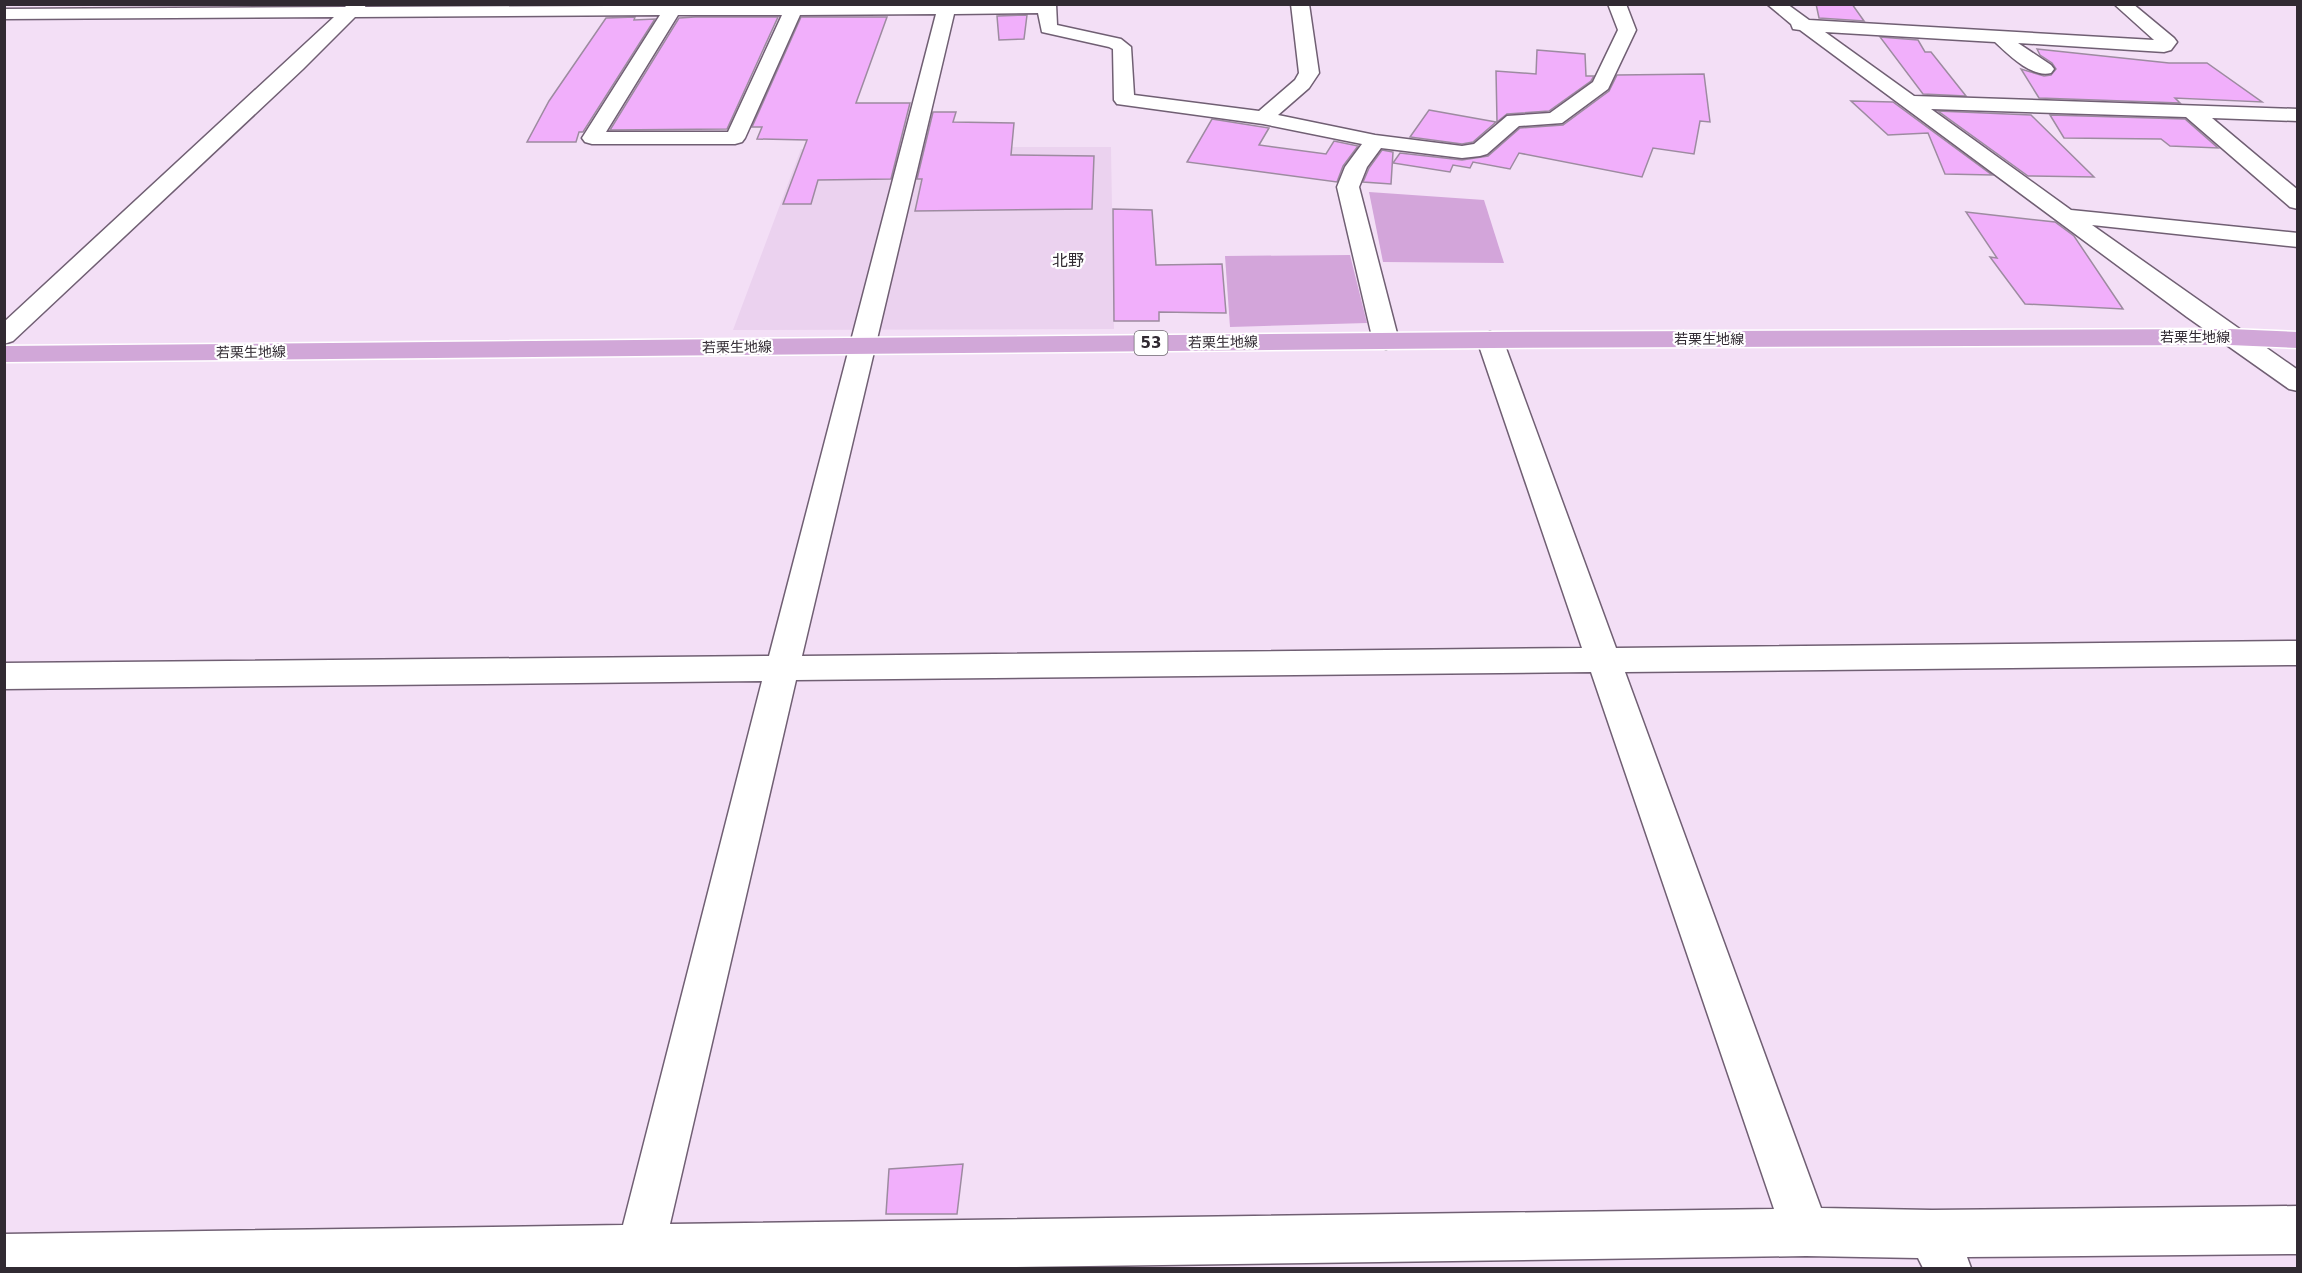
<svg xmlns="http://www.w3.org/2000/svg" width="2302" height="1273" font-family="'DejaVu Sans','Noto Sans JP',sans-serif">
	<rect width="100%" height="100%" fill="#f3dff6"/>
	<path fill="#ebd2ef" d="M924 147H1111L1114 329 733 330 801 149Z"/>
	<g fill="#d3a5da">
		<path d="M1369 192 1484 200 1504 263 1383 262Z"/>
		<path d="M1350 255 1367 323 1230 327 1225 256Z"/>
	</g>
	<g fill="#f1affb" stroke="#9d8ba0" stroke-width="1.5">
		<path d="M1816 4H1852L1864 21 1819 18Z"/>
		<path d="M1027 15 1024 39 999 40 997 16Z"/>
		<path d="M635 17 634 20 655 19 583 132H579L576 142H527L549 101 606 18Z"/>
		<path d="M695 17H778L727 129 610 130 679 18Z"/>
		<path d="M801 17H887L856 103H910L891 179 818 180 811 204H783L807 140 757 139 762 127H752Z"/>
		<path d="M1880 37 1918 40 1925 52H1931L1966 96 1923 94Z"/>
		<path d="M2037 49 2169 63H2207L2262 102 2175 98 2180 103 2039 98 2021 69 2044 76 2051 75 2056 69 2052 63 2040 55Z"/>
		<path d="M1537 50 1585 54 1586 76H1594L1591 81 1549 111 1507 114 1497 122 1496 71 1536 74Z"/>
		<path d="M1704 74 1710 122 1700 121 1694 154 1653 148 1642 177 1519 153 1510 169 1473 162 1470 168 1453 165 1450 172 1393 163 1400 153 1462 160 1488 156 1520 128 1563 125 1609 91 1617 75Z"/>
		<path d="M1851 101 1893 102 1992 175 1945 174 1928 133 1888 135Z"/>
		<path d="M1429 110 1496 122 1473 142 1462 144 1410 137Z"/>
		<path d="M1938 111 2031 115 2094 177 2028 176Z"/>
		<path d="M933 112H956L953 122 1014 123 1011 155 1094 156 1092 209 915 211 922 179H917Z"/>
		<path d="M2050 115 2185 119 2218 148 2170 146 2161 139 2064 138Z"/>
		<path d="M1212 119 1269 128 1259 145 1326 154 1334 141 1358 146 1343 166 1337 182 1187 162Z"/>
		<path d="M1382 150 1393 152 1391 184 1363 182 1369 168Z"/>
		<path d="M1113 209 1152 210 1156 265 1222 264 1226 313 1159 312V321H1114Z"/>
		<path d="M1966 212 2055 222 2074 236 2123 309 2025 304 1990 257 1997 258Z"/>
		<path d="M963 1164 957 1214H886L889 1169Z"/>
	</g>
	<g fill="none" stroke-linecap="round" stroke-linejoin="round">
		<defs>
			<g id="minor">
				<path d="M348 4H366L365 7 1056 4 1057 25 1121 39 1131 47 1134 95 1259 111 1295 80 1299 73 1291 4H1309L1319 73 1309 88 1278 115 1375 135 1462 146 1474 144 1507 116 1550 113 1593 82 1618 30 1608 4H1626L1636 30 1608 89 1562 123 1519 126 1487 154 1480 156 1462 158 1381 148 1367 167 1359 187 1399 341 1395 346 1386 349 1377 346 1373 341 1337 187 1345 167 1362 144 1263 124 1117 104 1114 100 1113 49 1109 47 1042 32 1038 13 954 14 802 656 1582 648 1477 340 1481 335 1490 332 1499 335 1503 340 1616 648 2298 641V665L1625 672 1821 1208 1932 1210 2298 1206V1254L1967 1257 1971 1268H1923L1918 1258 1806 1256 940 1268H4V1234L623 1225 762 681 4 689V663L769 656 936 14 800 15 745 138 742 142 735 144H592L585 142 582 138 660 15 355 17 303 69 13 341 4 344V322L334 17 4 19V9L345 7ZM678 15H782L728 132H606ZM1591 672 1774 1209 670 1224 796 680Z"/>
				<path d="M1767 4H1787L1809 20 2154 40 2114 4H2133L2174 38 2177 42 2171 50 2164 52 2018 43 2051 65 2054 69 2051 73C2031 78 2008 54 1995 42L1825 32 1914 96 2298 109V121L2212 118 2298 190V209L2290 207 2186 117 1931 109 2071 210 2298 233V247L2092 225 2298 370V391L2289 389 2187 317 1800 30 1793 29 1791 24Z"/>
			</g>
			<path id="major" d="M2230 329 2298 332V348L2230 345 1490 348 4 362V346L1490 332Z"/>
		</defs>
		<use href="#minor" stroke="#705f73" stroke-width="3"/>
		<use href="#major" stroke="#fff" stroke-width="3"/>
		<use href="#minor" fill="#fff" fill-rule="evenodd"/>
		<use href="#major" fill="#d1a7d8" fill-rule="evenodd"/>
	</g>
	<g text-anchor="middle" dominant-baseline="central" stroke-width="4.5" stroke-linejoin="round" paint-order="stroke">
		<g font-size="14" fill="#312a32" stroke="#fff">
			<text x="2195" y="337">若栗生地線</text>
			<text x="1709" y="339">若栗生地線</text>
			<text transform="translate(1223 342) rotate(-1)">若栗生地線</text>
			<text transform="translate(737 347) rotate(-1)">若栗生地線</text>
			<text transform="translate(251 352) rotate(-1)">若栗生地線</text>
		</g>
		<rect fill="#fff" stroke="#6f6a70" stroke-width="1.5" x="1134.5" y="331" width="33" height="24" rx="4.5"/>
		<g font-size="15" font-weight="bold" fill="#312a32">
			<text x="1151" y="343">53</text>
		</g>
		<g font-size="16" fill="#312a32" stroke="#fff">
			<text x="1068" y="260">北野</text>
		</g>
	</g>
	<rect width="2302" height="1273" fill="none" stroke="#312a32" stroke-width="12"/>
</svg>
